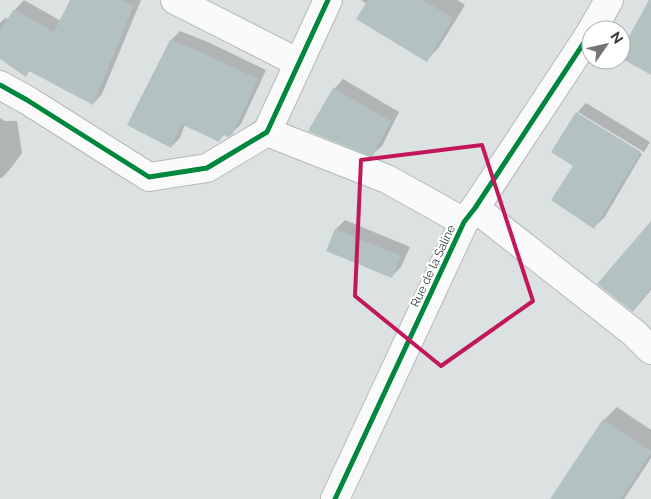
<svg xmlns="http://www.w3.org/2000/svg" width="651" height="499" font-family="Raleway,sans-serif">
	<rect width="100%" height="100%" fill="#dce1e1"/>
	<g fill="#0003">
		<path d="M24 0 61 21 71 0H141L102 94 93 104 30 70 25 75 0 58V23L5 18 9 19 15 10Z"/>
		<path d="M361 0H457L465 5 439 47 427 60 367 4Z"/>
		<path d="M180 31 208 42 266 70 241 124 231 134H225L219 140 185 124 180 138 171 147V40Z"/>
		<path d="M343 79 399 112 382 146 372 155 334 89Z"/>
		<path d="M586 103 650 142 644 152 578 112Z"/>
		<path d="M578 112V114L642 154 604 218 594 227 575 166 553 152Z"/>
		<path d="M0 118 5 121H17L22 153 11 168 2 178H0Z"/>
		<path d="M345 220 410 247 401 267 392 276 336 229Z"/>
		<path d="M651 224V290L642 301 633 311Z"/>
		<path d="M617 407 651 430V458L624 499H552L604 420Z"/>
	</g>
	<g fill="#b4c1c1">
		<path d="M70 0H120L134 5 93 105 29 71 26 77 0 59V31L14 9 54 32Z"/>
		<path d="M368 0H423L453 18 427 62 356 19Z"/>
		<path d="M649 0H651V75L621 58V51Z"/>
		<path d="M170 40 198 51 258 79 232 135 228 137 222 134 219 142 181 124 171 148 127 125Z"/>
		<path d="M333 88 391 121 372 157 308 131Z"/>
		<path d="M576 112 641 152 594 229 551 200 573 166 551 152Z"/>
		<path d="M651 221V288L633 312 597 284Z"/>
		<path d="M335 229 401 256 392 278 326 251Z"/>
		<path d="M603 419 651 451V453L621 499H550Z"/>
	</g>
	<g fill="none" stroke-linecap="round" stroke-linejoin="round">
		<defs>
			<g id="minor">
				<path d="M175 0 299 63"/>
				<path d="M592 30 609 0"/>
				<path d="M0 85 27 100 149 177 207 168 267 132 328 0"/>
				<path d="M267 132 387 179 464 222"/>
				<path d="M475 208 634 333 651 350"/>
				<path d="M335 499 464 222 475 208 591 32"/>
			</g>
		</defs>
		<use href="#minor" stroke="#b6b9b9" stroke-width="30"/>
		<use href="#minor" stroke="#fafafa" stroke-width="28"/>
		<defs>
			<g id="cycleway">
				<path d="M0 85 27 100 149 177 207 168 267 132 328 0"/>
				<path d="M335 499 464 222 475 208 591 32"/>
			</g>
		</defs>
		<use href="#cycleway" stroke="#fff" stroke-width="8"/>
		<use href="#cycleway" stroke="#00873e" stroke-width="5"/>
	</g>
	<path fill="none" stroke="#c2185b" stroke-width="4" stroke-linejoin="round" d="M482 145 533 301 441 366 355 296 361 160Z"/>
	<g text-anchor="middle" dominant-baseline="central" stroke-width="4.5" stroke-linejoin="round" paint-order="stroke">
		<g font-size="12" fill="#393d3d" stroke="#fff">
			<text transform="translate(433 266) rotate(-65)">Rue de la Saline</text>
		</g>
	</g>
	<g transform="translate(606 45) rotate(56)"><circle r="24" fill="#ffffff" stroke="#b0b1b1"/>
	<path d="M0-4L9 19L0 12L-9 19Z" fill="#727676"/>
	<text y="-8" font-size="14" font-weight="bold" text-anchor="middle" fill="#393d3d">N</text>
	</g>
</svg>
